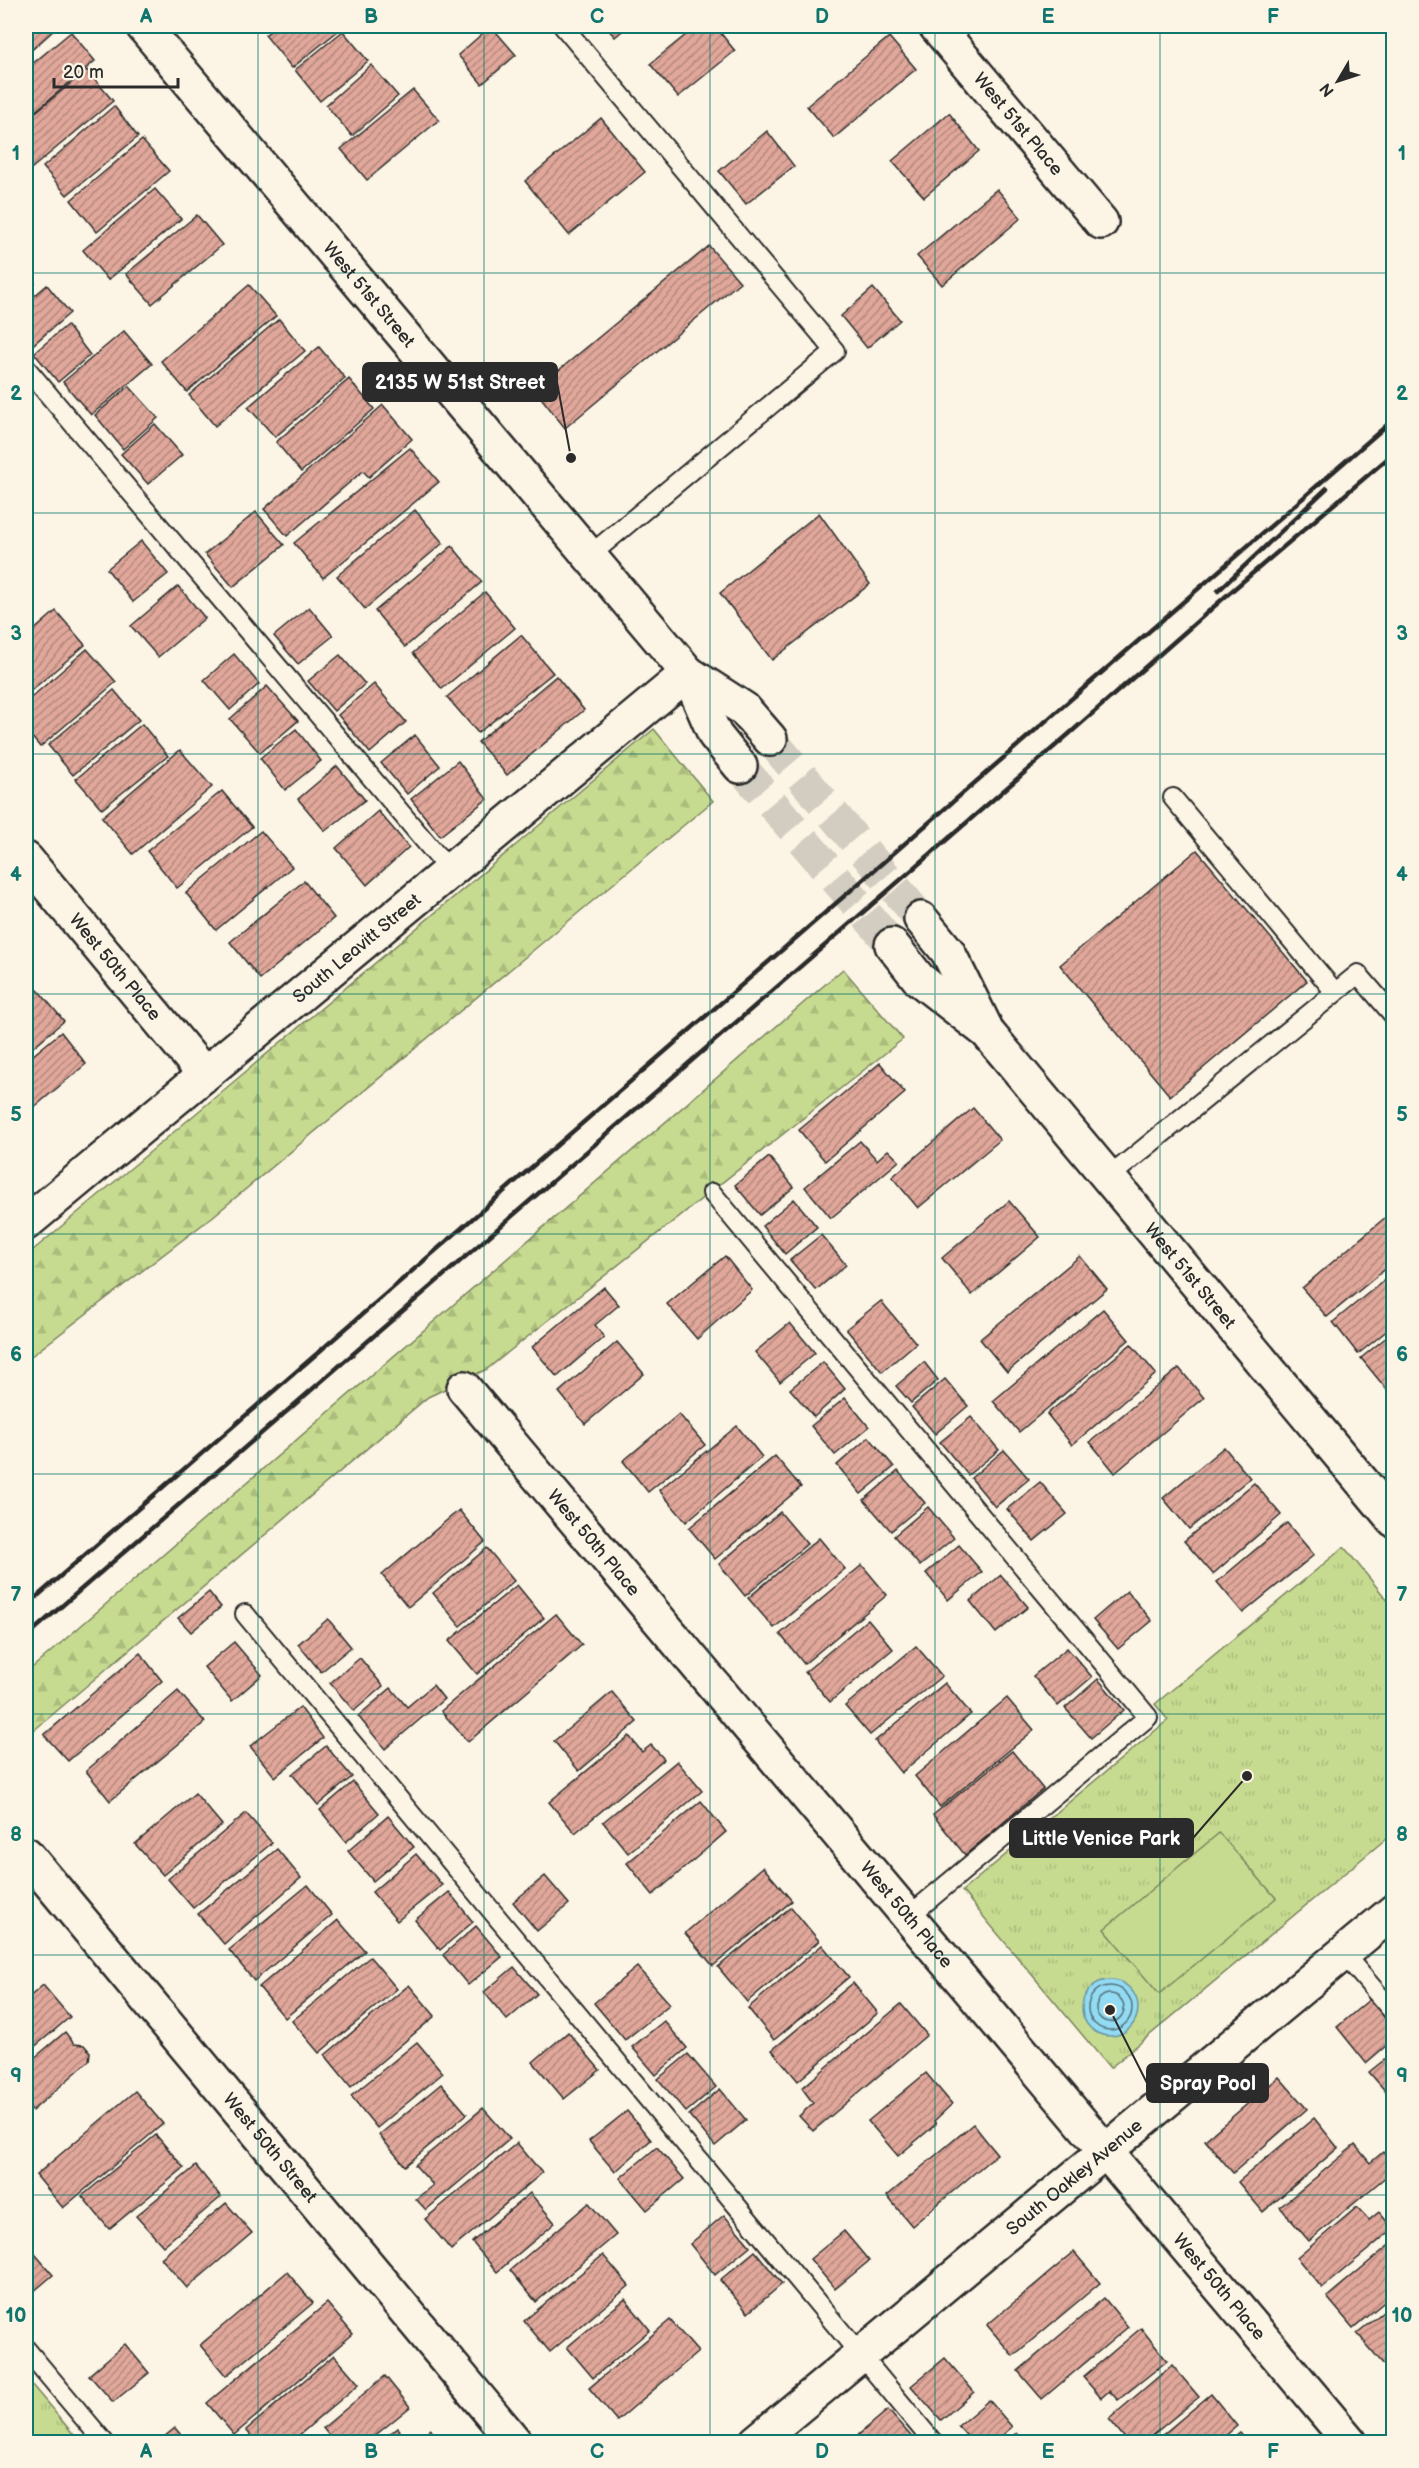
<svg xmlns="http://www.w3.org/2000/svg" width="1419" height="2468" font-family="'Balsamiq Sans',sans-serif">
	<defs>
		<pattern id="forest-firs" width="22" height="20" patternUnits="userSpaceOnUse" patternTransform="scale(1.5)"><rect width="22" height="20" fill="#c7db90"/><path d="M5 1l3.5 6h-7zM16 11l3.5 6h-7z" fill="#abbc7c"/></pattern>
		<pattern id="park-tufts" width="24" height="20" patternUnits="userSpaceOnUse" patternTransform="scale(1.5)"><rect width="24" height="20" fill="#c7db90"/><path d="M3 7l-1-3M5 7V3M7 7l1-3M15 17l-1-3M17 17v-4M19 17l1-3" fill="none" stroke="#abbc7c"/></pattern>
		<pattern id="building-hatch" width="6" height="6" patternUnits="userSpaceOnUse" patternTransform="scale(1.5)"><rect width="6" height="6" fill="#e0a79a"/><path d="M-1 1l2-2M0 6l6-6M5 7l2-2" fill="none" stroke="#b6887e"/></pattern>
	</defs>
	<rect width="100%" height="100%" fill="#fcf5e5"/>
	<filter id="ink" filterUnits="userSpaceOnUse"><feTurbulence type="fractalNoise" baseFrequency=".0167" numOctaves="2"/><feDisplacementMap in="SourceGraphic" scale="12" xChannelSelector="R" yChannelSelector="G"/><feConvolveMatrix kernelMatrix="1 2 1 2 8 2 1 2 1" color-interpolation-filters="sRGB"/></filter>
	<g filter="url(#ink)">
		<g fill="url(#forest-firs)" stroke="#79835e" stroke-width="1.5">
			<path d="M654 729 713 801 211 1218 26 1360V1256Z"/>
			<path d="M843 969 903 1039 487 1369 428 1397 26 1737V1673Z"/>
		</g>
		<g fill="url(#park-tufts)" stroke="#79835e" stroke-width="1.5">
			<path d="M1344 1547 1393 1607V1833L1110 2068 962 1891 1168 1720 1155 1704Z"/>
			<path d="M26 2378 80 2442H26Z"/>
		</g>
		<path fill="#c7db90" stroke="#79835e" stroke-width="1.5" d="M1219 1833 1276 1898 1159 1994 1104 1929Z"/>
		<circle fill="#92dbf3" stroke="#6995a3" stroke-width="1.5" cx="1110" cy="2008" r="28"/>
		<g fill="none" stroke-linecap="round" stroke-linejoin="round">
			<g stroke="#54717b" stroke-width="1.5">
				<circle cx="1110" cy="2008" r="22"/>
				<circle cx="1110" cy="2008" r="14"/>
			</g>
		</g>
		<g fill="url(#building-hatch)" stroke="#2b2b2b" stroke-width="1.5">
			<path d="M26 26H52L55 29 26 55Z"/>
			<path d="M277 26H344L292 68 265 35Z"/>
			<path d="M491 26 516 55 482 84 458 55Z"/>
			<path d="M605 26H628L615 37Z"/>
			<path d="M697 26H715L735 51 678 97 650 64Z"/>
			<path d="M343 31 368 61 320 101 295 70Z"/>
			<path d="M71 32 95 61 26 119V69Z"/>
			<path d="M889 37 916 69 834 138 807 106Z"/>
			<path d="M371 65 398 96 352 136 326 105Z"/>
			<path d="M87 70 113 101 26 173V120Z"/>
			<path d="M413 90 439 120 367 180 341 149Z"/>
			<path d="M114 106 138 137 67 195 43 167Z"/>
			<path d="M949 113 979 151 924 197 892 161Z"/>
			<path d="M601 118 645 172 569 235 525 181Z"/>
			<path d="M767 131 794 166 746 204 719 171Z"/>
			<path d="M142 140 169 171 97 232 71 200Z"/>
			<path d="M155 189 181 219 108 280 83 250Z"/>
			<path d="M997 189 1021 218 942 285 917 256Z"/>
			<path d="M197 215 222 245 152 304 126 274Z"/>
			<path d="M709 246 740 282 565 428 535 390Z"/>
			<path d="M26 272 35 284 26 292Z"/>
			<path d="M47 285 70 313 29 348 26 343V303Z"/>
			<path d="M249 285 276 316 187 392 161 361Z"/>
			<path d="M873 288 900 320 867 348 841 316Z"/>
			<path d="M279 319 305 351 215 426 189 395Z"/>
			<path d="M67 325 90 355 58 382 34 353Z"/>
			<path d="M124 331 152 364 91 415 63 382Z"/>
			<path d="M319 347 345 378 275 437 248 407Z"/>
			<path d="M349 379 374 409 301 472 276 442Z"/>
			<path d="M129 386 158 418 123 449 95 415Z"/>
			<path d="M383 405 412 439 369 477 363 471 287 536 264 509Z"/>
			<path d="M155 424 182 455 148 484 121 454Z"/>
			<path d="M410 448 439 482 323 578 294 543Z"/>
			<path d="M415 510 443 543 365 609 337 576Z"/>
			<path d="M256 512 284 545 233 587 205 554Z"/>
			<path d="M819 513 870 584 772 660 720 593Z"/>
			<path d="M141 541 168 574 133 602 107 569Z"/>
			<path d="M452 546 482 582 405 647 375 611Z"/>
			<path d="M178 586 205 618 158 657 131 626Z"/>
			<path d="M485 592 515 628 442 689 413 653Z"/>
			<path d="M309 607 333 636 298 664 274 636Z"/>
			<path d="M56 611 85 645 26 695V637Z"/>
			<path d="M521 635 553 673 478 733 447 697Z"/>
			<path d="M87 649 116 682 40 747 26 730V702Z"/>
			<path d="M234 654 259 684 230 710 204 680Z"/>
			<path d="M340 655 365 684 334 711 308 681Z"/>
			<path d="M556 676 584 710 507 775 478 742Z"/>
			<path d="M374 684 406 722 370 753 338 715Z"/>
			<path d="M267 686 298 721 260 753 230 719Z"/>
			<path d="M114 690 139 720 73 775 48 745Z"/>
			<path d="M142 724 168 756 102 809 76 779Z"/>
			<path d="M296 729 321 761 285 790 260 758Z"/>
			<path d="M415 735 440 766 407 794 381 763Z"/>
			<path d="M180 750 212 787 133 854 102 817Z"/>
			<path d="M458 761 487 799 440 836 411 799Z"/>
			<path d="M337 766 365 800 325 831 298 799Z"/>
			<path d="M222 791 252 827 177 888 147 851Z"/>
			<path d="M378 811 409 847 367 885 336 848Z"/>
			<path d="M261 831 292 867 216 930 186 893Z"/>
			<path d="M1197 850 1307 981 1170 1096 1060 965Z"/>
			<path d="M304 881 334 918 260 979 230 942Z"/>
			<path d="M26 975 36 988 26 997Z"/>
			<path d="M38 990 64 1021 26 1053V1001Z"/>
			<path d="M61 1032 86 1064 26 1114V1061Z"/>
			<path d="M880 1063 905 1093 825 1161 799 1130Z"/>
			<path d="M973 1108 1000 1140 918 1208 892 1177Z"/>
			<path d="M860 1141 877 1160 888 1150 899 1161 831 1218 805 1187Z"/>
			<path d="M769 1157 794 1187 760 1215 735 1185Z"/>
			<path d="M794 1199 817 1227 785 1254 762 1226Z"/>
			<path d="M1009 1201 1040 1237 972 1295 942 1258Z"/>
			<path d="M1394 1210V1262L1327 1317 1302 1288Z"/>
			<path d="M821 1235 846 1265 816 1290 790 1260Z"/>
			<path d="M725 1256 752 1290 697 1339 667 1304Z"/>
			<path d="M1080 1256 1107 1289 1007 1372 980 1339Z"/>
			<path d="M1394 1272V1325L1358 1354 1333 1322Z"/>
			<path d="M604 1287 619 1305 595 1325 604 1337 557 1377 532 1347Z"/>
			<path d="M881 1301 916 1343 882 1372 846 1329Z"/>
			<path d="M1103 1309 1129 1340 1019 1432 993 1401Z"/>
			<path d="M790 1323 815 1353 780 1382 755 1352Z"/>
			<path d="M1394 1331V1384L1387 1390 1361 1358Z"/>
			<path d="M617 1342 644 1374 585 1424 559 1392Z"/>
			<path d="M1131 1344 1156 1374 1072 1445 1047 1414Z"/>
			<path d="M823 1362 845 1389 814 1417 790 1389Z"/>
			<path d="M924 1362 938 1380 911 1403 896 1386Z"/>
			<path d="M1179 1368 1204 1398 1115 1473 1090 1442Z"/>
			<path d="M945 1379 968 1406 935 1434 912 1407Z"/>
			<path d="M845 1398 869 1427 835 1455 811 1426Z"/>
			<path d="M679 1414 705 1445 648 1492 623 1461Z"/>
			<path d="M971 1417 999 1450 968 1475 940 1442Z"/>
			<path d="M737 1426 762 1457 686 1522 659 1490Z"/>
			<path d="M869 1437 894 1467 861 1494 837 1465Z"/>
			<path d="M1224 1447 1250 1478 1189 1529 1163 1498Z"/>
			<path d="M1004 1450 1029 1479 995 1507 971 1478Z"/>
			<path d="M775 1456 801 1487 715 1559 689 1528Z"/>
			<path d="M898 1471 925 1503 891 1531 864 1500Z"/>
			<path d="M1040 1482 1067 1514 1034 1541 1007 1509Z"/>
			<path d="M1254 1483 1281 1515 1213 1574 1184 1541Z"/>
			<path d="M928 1507 954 1538 920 1566 894 1536Z"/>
			<path d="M459 1510 485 1542 408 1607 382 1575Z"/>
			<path d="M780 1512 807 1544 745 1596 719 1564Z"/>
			<path d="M1287 1523 1314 1555 1243 1613 1217 1582Z"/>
			<path d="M819 1538 845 1569 774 1628 748 1598Z"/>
			<path d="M959 1545 982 1572 948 1600 926 1573Z"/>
			<path d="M487 1548 514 1581 460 1626 433 1593Z"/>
			<path d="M862 1565 887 1595 804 1664 780 1634Z"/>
			<path d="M1001 1575 1028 1607 996 1633 970 1601Z"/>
			<path d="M517 1585 544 1618 477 1674 449 1641Z"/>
			<path d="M1127 1591 1152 1621 1118 1649 1093 1620Z"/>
			<path d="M209 1592 221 1607 191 1632 178 1618Z"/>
			<path d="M556 1614 582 1645 468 1742 441 1711Z"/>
			<path d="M328 1619 351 1647 321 1672 298 1644Z"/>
			<path d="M868 1619 893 1649 830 1702 805 1672Z"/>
			<path d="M234 1642 262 1675 232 1701 204 1667Z"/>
			<path d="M916 1646 942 1676 870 1735 845 1706Z"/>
			<path d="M1067 1648 1092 1677 1058 1706 1033 1676Z"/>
			<path d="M140 1653 162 1681 68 1761 44 1735Z"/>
			<path d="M360 1658 383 1686 354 1711 330 1683Z"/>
			<path d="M1098 1679 1124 1710 1091 1738 1065 1708Z"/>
			<path d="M945 1683 971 1714 901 1773 875 1741Z"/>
			<path d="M433 1685 444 1699 385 1749 358 1716 391 1688 407 1707Z"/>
			<path d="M178 1691 205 1722 110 1801 86 1771Z"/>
			<path d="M612 1692 637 1722 579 1771 554 1741Z"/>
			<path d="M1007 1698 1034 1730 940 1807 915 1776Z"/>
			<path d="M300 1707 323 1738 275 1777 250 1746Z"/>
			<path d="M629 1736 642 1752 651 1745 664 1759 575 1833 549 1802Z"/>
			<path d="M326 1746 352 1777 318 1805 292 1774Z"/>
			<path d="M1012 1751 1043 1789 965 1855 933 1815Z"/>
			<path d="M677 1761 702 1791 628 1853 603 1822Z"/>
			<path d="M353 1782 379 1813 346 1842 320 1810Z"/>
			<path d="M195 1793 222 1825 163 1875 135 1844Z"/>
			<path d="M701 1801 726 1832 653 1895 627 1863Z"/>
			<path d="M246 1813 272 1843 193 1908 168 1879Z"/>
			<path d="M388 1816 414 1847 373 1881 348 1851Z"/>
			<path d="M277 1849 301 1878 224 1944 198 1914Z"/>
			<path d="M416 1854 442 1885 397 1921 372 1892Z"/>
			<path d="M763 1867 792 1901 713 1966 685 1933Z"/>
			<path d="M545 1876 569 1904 537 1931 513 1902Z"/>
			<path d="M308 1885 332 1915 254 1981 229 1950Z"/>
			<path d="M449 1892 473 1922 440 1950 415 1920Z"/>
			<path d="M791 1907 819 1941 747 2002 718 1967Z"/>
			<path d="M338 1920 365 1951 285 2018 259 1987Z"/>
			<path d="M476 1926 502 1957 468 1985 443 1955Z"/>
			<path d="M822 1945 849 1977 774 2040 748 2008Z"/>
			<path d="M370 1957 397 1989 319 2053 292 2021Z"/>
			<path d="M514 1967 537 1994 507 2020 484 1992Z"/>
			<path d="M637 1967 670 2004 625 2040 594 2003Z"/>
			<path d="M853 1983 878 2013 798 2081 772 2050Z"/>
			<path d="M43 1985 70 2017 26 2054V2000Z"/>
			<path d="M409 1985 435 2016 351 2087 325 2055Z"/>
			<path d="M1370 1999 1394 2027V2039L1366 2063 1337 2027Z"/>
			<path d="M901 2004 927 2035 813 2131 799 2116 813 2103 802 2088Z"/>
			<path d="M664 2021 687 2048 656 2075 632 2047Z"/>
			<path d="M65 2032 74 2044 84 2045 90 2052 89 2061 32 2111 26 2103V2065Z"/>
			<path d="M568 2032 600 2070 564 2099 533 2062Z"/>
			<path d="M417 2042 443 2073 377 2128 351 2096Z"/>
			<path d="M1394 2052V2101L1369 2072Z"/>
			<path d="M688 2054 716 2087 686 2112 658 2079Z"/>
			<path d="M926 2073 952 2104 934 2121 936 2124 898 2156 868 2121Z"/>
			<path d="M1279 2077 1307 2109 1233 2173 1205 2140Z"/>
			<path d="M441 2084 467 2114 405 2166 379 2135Z"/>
			<path d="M720 2089 746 2120 715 2146 689 2115Z"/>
			<path d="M135 2091 163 2124 63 2208 36 2175Z"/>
			<path d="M483 2108 510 2139 426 2210 416 2199 433 2185 415 2165Z"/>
			<path d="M627 2111 651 2140 615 2172 589 2141Z"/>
			<path d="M1314 2118 1338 2148 1263 2212 1238 2182Z"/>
			<path d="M973 2124 997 2154 912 2226 887 2196Z"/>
			<path d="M156 2135 184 2168 109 2229 82 2196Z"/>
			<path d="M517 2143 542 2173 451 2250 425 2219Z"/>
			<path d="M1355 2145 1370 2163 1383 2152 1394 2164V2170L1309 2241 1280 2207Z"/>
			<path d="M657 2147 684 2179 647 2210 620 2178Z"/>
			<path d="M196 2166 221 2197 163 2246 136 2216Z"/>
			<path d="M530 2193 555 2223 497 2272 472 2242Z"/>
			<path d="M226 2203 252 2233 187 2288 161 2258Z"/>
			<path d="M589 2203 616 2235 536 2302 510 2270Z"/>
			<path d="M1357 2207 1369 2220 1379 2212 1393 2229 1322 2288 1297 2258Z"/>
			<path d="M724 2215 750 2246 715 2275 690 2244Z"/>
			<path d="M844 2231 869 2261 835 2289 810 2259Z"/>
			<path d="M1394 2241V2294L1353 2328 1327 2297Z"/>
			<path d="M29 2247 53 2275 26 2298V2250Z"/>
			<path d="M755 2251 782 2284 748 2313 720 2280Z"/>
			<path d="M1074 2252 1100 2283 1013 2356 987 2325Z"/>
			<path d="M603 2255 629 2286 550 2352 524 2321Z"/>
			<path d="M287 2272 313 2303 226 2376 200 2345Z"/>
			<path d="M1104 2298 1128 2327 1042 2399 1018 2371Z"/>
			<path d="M625 2299 650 2330 593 2378 567 2347Z"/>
			<path d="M327 2303 353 2334 234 2435 207 2403Z"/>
			<path d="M1394 2303V2357L1384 2365 1357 2333Z"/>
			<path d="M670 2320 698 2352 617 2421 589 2388Z"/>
			<path d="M1141 2328 1167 2361 1118 2400 1109 2391 1101 2398 1083 2377Z"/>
			<path d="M125 2344 149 2373 113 2402 89 2375Z"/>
			<path d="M334 2355 359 2384 291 2442H257L246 2430Z"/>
			<path d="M945 2358 974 2392 941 2420 911 2386Z"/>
			<path d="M1172 2365 1199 2397 1144 2442H1128L1109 2419Z"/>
			<path d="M385 2376 410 2407 367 2442H334L323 2428Z"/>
			<path d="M1211 2394 1237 2426 1218 2442H1154Z"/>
			<path d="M989 2400 1012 2427 995 2442H972L958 2426Z"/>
			<path d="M888 2410 916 2442H850Z"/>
			<path d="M175 2428 187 2442H158Z"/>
			<path d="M397 2428 410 2442H379Z"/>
			<path d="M430 2429 439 2442H414Z"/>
			<path d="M1017 2433 1025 2442H1006Z"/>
			<path d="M1240 2433 1248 2442H1228Z"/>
		</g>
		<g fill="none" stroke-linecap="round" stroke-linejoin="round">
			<g stroke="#d2cdc0" stroke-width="33" stroke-dasharray="33 16" stroke-linecap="butt">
				<path d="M770 739 921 919"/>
				<path d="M740 766 892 945"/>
			</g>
			<defs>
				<g id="service">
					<path d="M563 26 835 351 589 556"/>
					<path d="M26 368 450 871"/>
					<path d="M1173 798 1335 992"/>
					<path d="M1108 1178 1358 974 1394 1016"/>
					<path d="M712 1193 1148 1717 909 1916"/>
					<path d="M245 1614 933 2442"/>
					<path d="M1343 1953 1394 2013"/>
					<path d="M26 2349 104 2442"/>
				</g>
				<g id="minor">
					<path id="s1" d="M936 26 1101 222"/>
					<path id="s2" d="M26 859 204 1074"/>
					<path id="s3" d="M26 1223 688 673"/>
					<path id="s4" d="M464 1388 1350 2442"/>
					<path id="s5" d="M26 1854 515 2442"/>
					<path id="s6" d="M756 2442 1394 1911"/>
				</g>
				<g id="tertiary">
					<path id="s7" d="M143 26 688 673 715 735 740 766"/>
					<path d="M688 673 744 709 770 739"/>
					<path d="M921 919 948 952 984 1025"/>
					<path id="s8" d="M892 945 919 979 987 1032 1394 1520"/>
				</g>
			</defs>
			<use href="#service" stroke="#2b2b2b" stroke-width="22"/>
			<use href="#minor" stroke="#2b2b2b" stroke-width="38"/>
			<use href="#tertiary" stroke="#2b2b2b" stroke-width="38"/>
			<use href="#service" stroke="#fcf5e5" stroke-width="18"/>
			<use href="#minor" stroke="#fcf5e5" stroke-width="33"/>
			<use href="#tertiary" stroke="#fcf5e5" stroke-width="33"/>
			<g stroke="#2b2b2b" stroke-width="4.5">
				<path d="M1218 591 1327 488"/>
				<path d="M26 1606 1394 419"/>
				<path d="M26 1637 1069 734 1234 589 1394 453"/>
			</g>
		</g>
	</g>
	<path fill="none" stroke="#0f766e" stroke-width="1.5" stroke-opacity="0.55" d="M258 26V2442M484 26V2442M710 26V2442M935 26V2442M1160 26V2442M26 273H1394M26 513H1394M26 754H1394M26 994H1394M26 1234H1394M26 1474H1394M26 1714H1394M26 1955H1394M26 2195H1394"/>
	<g text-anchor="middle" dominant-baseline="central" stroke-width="4.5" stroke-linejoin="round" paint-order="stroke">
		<g font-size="18" fill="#2b2b2b" stroke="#fcf5e5">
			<text stroke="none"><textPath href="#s1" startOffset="128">West 51st Place</textPath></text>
			<text stroke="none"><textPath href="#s7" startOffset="351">West 51st Street</textPath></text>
			<text stroke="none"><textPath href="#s3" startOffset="430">South Leavitt Street</textPath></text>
			<text stroke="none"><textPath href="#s2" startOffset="140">West 50th Place</textPath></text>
			<text stroke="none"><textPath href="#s8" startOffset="447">West 51st Street</textPath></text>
			<text stroke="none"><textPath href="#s4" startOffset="202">West 50th Place</textPath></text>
			<text stroke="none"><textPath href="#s4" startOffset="688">West 50th Place</textPath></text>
			<text stroke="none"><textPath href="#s5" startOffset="382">West 50th Street</textPath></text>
			<text stroke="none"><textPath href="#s6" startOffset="414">South Oakley Avenue</textPath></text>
			<text stroke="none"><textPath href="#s4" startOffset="1174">West 50th Place</textPath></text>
		</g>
	</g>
	<path fill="none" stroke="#2b2b2b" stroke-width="2" d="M571 458L557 382M1247 1776L1193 1838M1110 2010L1147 2083"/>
	<g fill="#2b2b2b" stroke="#fcf5e5" stroke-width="2">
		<circle cx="571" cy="458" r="6"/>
		<circle cx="1247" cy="1776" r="6"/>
		<circle cx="1110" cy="2010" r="6"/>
	</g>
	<g fill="#2b2b2b" stroke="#2b2b2b" stroke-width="2">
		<rect x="363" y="363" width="194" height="38" rx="6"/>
		<rect x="1010" y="1819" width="183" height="38" rx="6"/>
		<rect x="1147" y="2064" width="121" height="38" rx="6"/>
	</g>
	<g font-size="20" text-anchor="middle" font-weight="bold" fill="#fff">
		<text x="460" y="389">2135 W 51st Street</text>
		<text x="1101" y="1845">Little Venice Park</text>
		<text x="1208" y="2090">Spray Pool</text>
	</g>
	<rect width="1419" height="2468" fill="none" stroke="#fcf5e5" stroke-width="66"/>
	<g transform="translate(1338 81) rotate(231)" stroke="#fcf5e5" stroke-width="4.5" paint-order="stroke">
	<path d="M0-4.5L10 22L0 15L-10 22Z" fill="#2b2b2b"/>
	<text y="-9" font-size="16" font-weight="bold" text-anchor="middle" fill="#2b2b2b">N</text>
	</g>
	<path d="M54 78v9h124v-9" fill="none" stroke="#2b2b2b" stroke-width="3"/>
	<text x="63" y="78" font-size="18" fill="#2b2b2b" stroke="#fcf5e5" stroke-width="4.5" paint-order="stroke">20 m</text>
	<rect x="33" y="33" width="1353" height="2402" fill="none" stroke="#0f766e" stroke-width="2"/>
	<g font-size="20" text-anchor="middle" font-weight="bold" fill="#0f766e">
		<text x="146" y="23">A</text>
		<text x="371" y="23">B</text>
		<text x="597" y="23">C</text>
		<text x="822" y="23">D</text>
		<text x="1048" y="23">E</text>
		<text x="1273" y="23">F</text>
		<text x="16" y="160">1</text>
		<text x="1402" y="160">1</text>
		<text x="16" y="400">2</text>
		<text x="1402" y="400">2</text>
		<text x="16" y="640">3</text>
		<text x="1402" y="640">3</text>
		<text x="16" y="881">4</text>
		<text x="1402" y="881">4</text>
		<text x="16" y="1121">5</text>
		<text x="1402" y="1121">5</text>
		<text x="16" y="1361">6</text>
		<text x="1402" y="1361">6</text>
		<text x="16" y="1601">7</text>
		<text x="1402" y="1601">7</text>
		<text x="16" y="1841">8</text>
		<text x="1402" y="1841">8</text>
		<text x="16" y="2082">9</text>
		<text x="1402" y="2082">9</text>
		<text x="16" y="2322">10</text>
		<text x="1402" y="2322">10</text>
		<text x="146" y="2458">A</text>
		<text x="371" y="2458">B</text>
		<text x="597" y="2458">C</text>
		<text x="822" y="2458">D</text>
		<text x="1048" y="2458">E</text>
		<text x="1273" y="2458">F</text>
	</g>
</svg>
